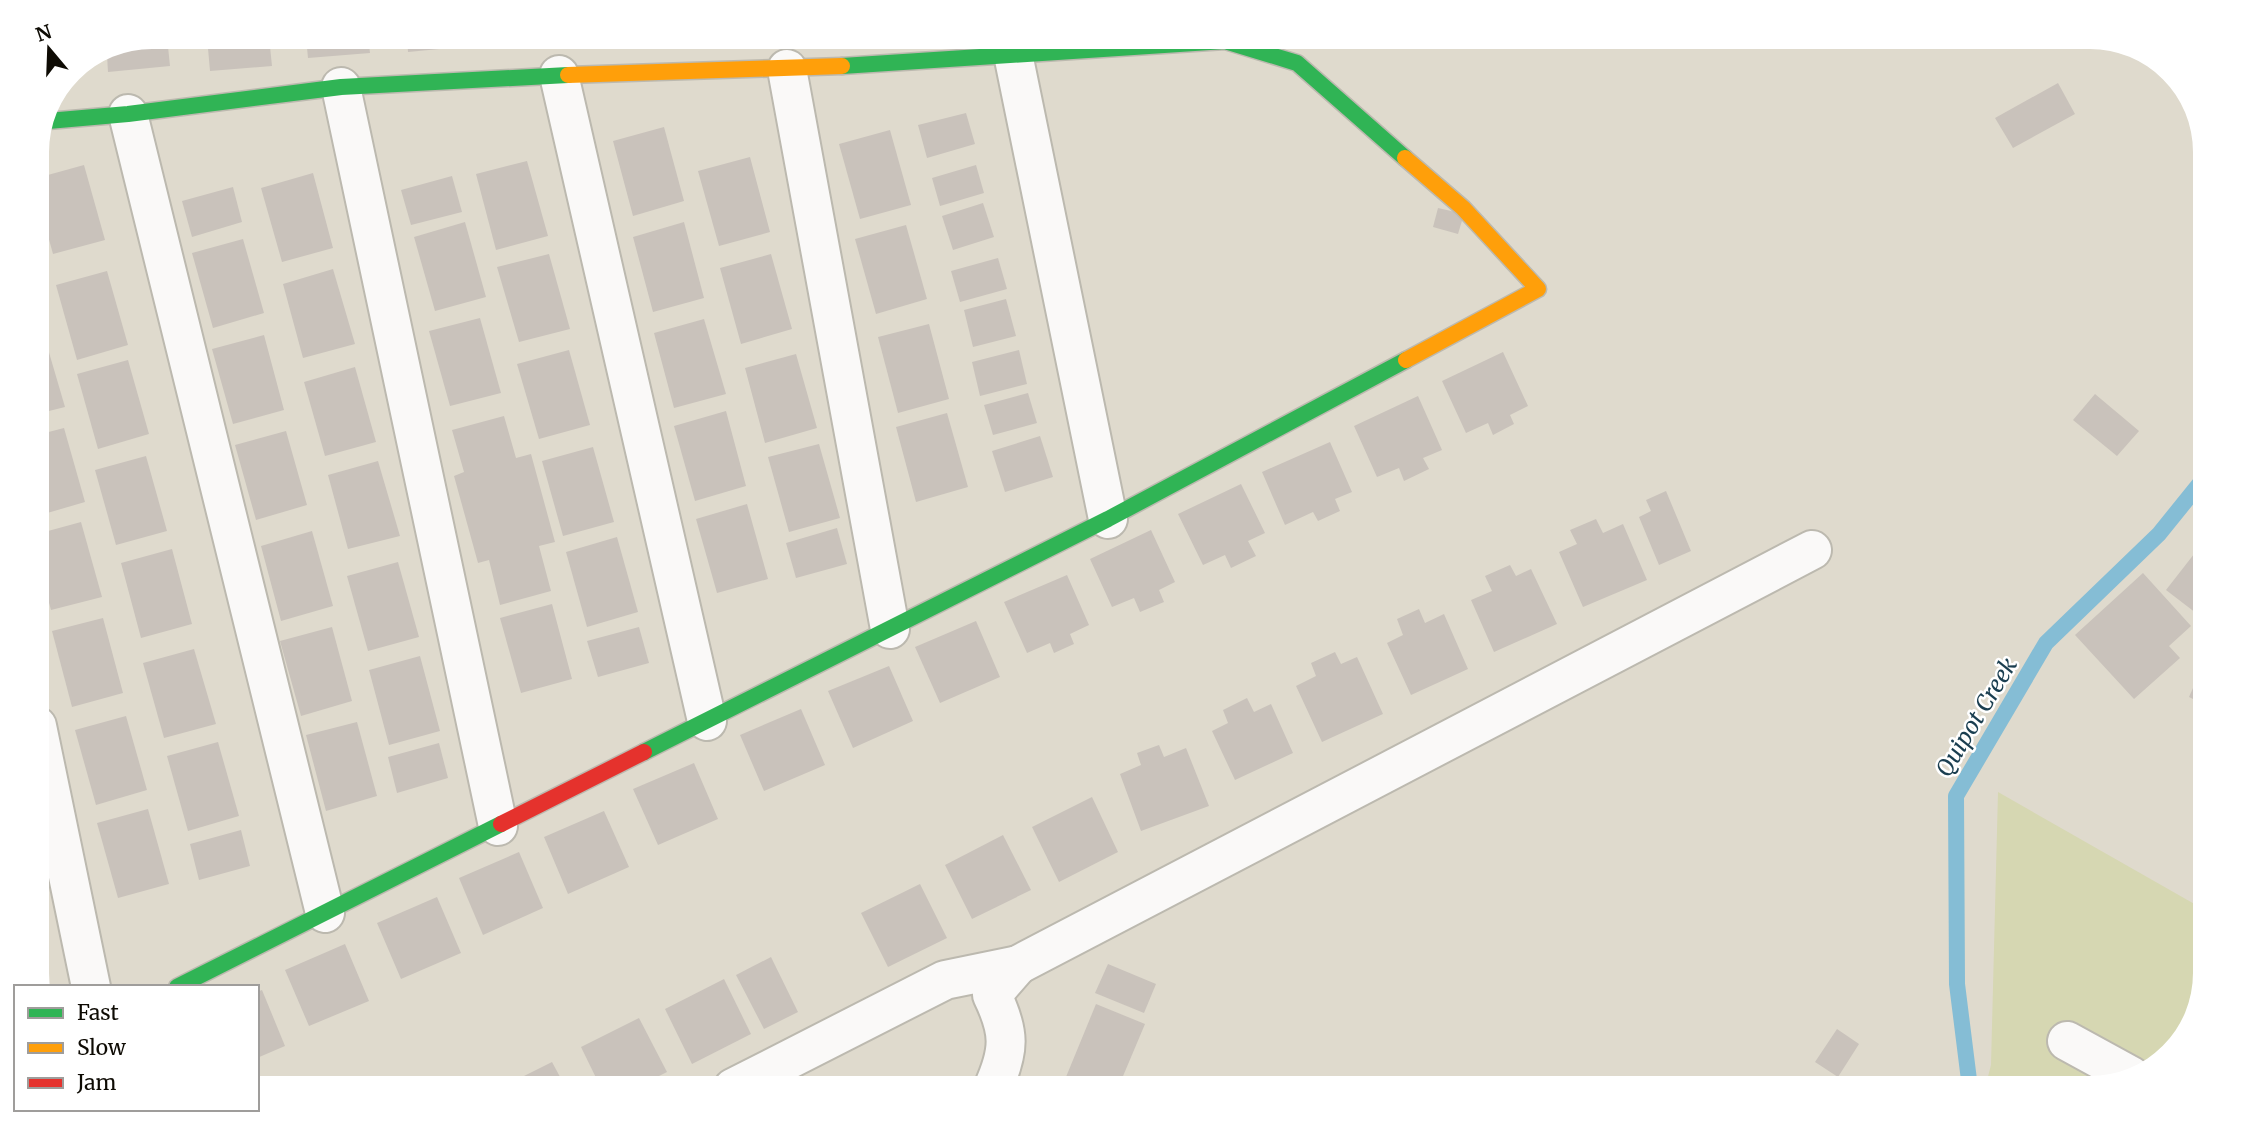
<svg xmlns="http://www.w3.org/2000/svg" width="2242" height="1125" font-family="Merriweather,serif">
	<rect width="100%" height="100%" fill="#dfdacd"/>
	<path fill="#d6d7b2" d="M1998 792 2205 910V973L2194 1024 2154 1069 2091 1088H1985L1991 1065Z"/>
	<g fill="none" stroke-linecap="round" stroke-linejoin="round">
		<path stroke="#85bdd5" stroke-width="16" d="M1970 1088 1957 984 1956 796 2046 643 2159 534 2205 477"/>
	</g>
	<g fill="#c9c2bb">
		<path d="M152 37H167L170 66 108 72 107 55Z"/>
		<path d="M207 37H269L272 66 210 71Z"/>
		<path d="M306 37H368L370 53 308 58Z"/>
		<path d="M407 37H469L470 46 408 52Z"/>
		<path d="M506 37H554V39L506 42Z"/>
		<path d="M2058 83 2075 114 2013 148 1995 118Z"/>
		<path d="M966 113 975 144 927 158 918 125Z"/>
		<path d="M664 127 684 201 633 216 613 141Z"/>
		<path d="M890 130 911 205 860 219 839 144Z"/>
		<path d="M750 157 770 232 719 246 698 171Z"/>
		<path d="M527 161 548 236 496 250 476 174Z"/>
		<path d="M84 165 105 240 53 254 37 196V178Z"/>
		<path d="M976 165 984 193 940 206 932 178Z"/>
		<path d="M313 173 333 248 282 262 261 188Z"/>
		<path d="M452 176 462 212 411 225 401 190Z"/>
		<path d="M233 187 242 222 192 237 182 201Z"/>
		<path d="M983 203 994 237 953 250 942 216Z"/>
		<path d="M1438 208 1464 214 1458 234 1433 227Z"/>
		<path d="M465 222 486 297 435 311 414 237Z"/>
		<path d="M684 222 704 298 653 312 633 237Z"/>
		<path d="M906 225 927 299 876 314 855 239Z"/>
		<path d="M243 239 264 313 213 328 192 253Z"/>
		<path d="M549 254 570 329 519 342 497 267Z"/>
		<path d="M771 254 792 329 741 344 720 268Z"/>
		<path d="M998 258 1007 289 960 302 951 271Z"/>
		<path d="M333 269 355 344 303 358 283 284Z"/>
		<path d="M107 271 128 345 77 360 56 285Z"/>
		<path d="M1006 299 1016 336 973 347 964 310Z"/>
		<path d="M480 318 501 393 450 406 429 331Z"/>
		<path d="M704 319 726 394 674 408 654 333Z"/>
		<path d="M929 324 949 399 898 413 878 337Z"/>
		<path d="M43 332 65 407 37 414V334Z"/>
		<path d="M264 335 284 410 233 424 212 349Z"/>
		<path d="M569 350 590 425 539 439 517 364Z"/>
		<path d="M1019 350 1027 384 980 396 972 362Z"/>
		<path d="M1503 352 1528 406 1510 415 1514 424 1493 435 1488 423 1466 433 1442 381Z"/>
		<path d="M796 354 817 428 765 443 745 368Z"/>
		<path d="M128 360 149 434 98 449 77 374Z"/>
		<path d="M355 367 376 442 325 456 304 382Z"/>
		<path d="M1028 393 1037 423 993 435 984 405Z"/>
		<path d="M2095 394 2139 431 2117 456 2073 420Z"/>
		<path d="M1418 396 1442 450 1423 458 1429 469 1404 481 1399 468 1377 477 1354 426Z"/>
		<path d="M726 411 746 486 695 501 674 426Z"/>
		<path d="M947 413 968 487 916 502 896 427Z"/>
		<path d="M504 416 516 458 531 454 555 542 539 546 551 591 500 605 489 560 478 563 454 476 464 472 452 430Z"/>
		<path d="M64 428 85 502 37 516V435Z"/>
		<path d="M286 431 307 505 256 520 235 445Z"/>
		<path d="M1040 436 1053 477 1005 492 992 451Z"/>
		<path d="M1330 442 1352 492 1335 499 1340 511 1318 521 1313 512 1285 525 1262 472Z"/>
		<path d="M819 444 840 518 789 532 768 457Z"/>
		<path d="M593 447 614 522 563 536 542 461Z"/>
		<path d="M146 456 167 531 116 545 95 470Z"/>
		<path d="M378 461 400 536 348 549 328 475Z"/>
		<path d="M1241 484 1265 533 1248 541 1256 556 1231 568 1225 555 1203 565 1178 514Z"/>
		<path d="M1666 491 1691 551 1659 565 1639 517 1651 511 1646 500Z"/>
		<path d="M747 504 768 579 717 593 696 519Z"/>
		<path d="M1596 519 1603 533 1623 524 1647 580 1583 607 1559 552 1577 544 1570 530Z"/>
		<path d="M81 522 102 597 51 610 37 559V534Z"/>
		<path d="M837 528 847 564 796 578 786 543Z"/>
		<path d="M1151 530 1175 582 1159 590 1164 602 1140 612 1134 598 1112 607 1090 559Z"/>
		<path d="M312 531 333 606 281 621 261 546Z"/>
		<path d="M617 537 638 612 587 627 566 552Z"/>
		<path d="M2205 540V601L2196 613 2166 590Z"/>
		<path d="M172 549 192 624 141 638 121 563Z"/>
		<path d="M398 562 419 637 368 651 347 576Z"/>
		<path d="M1510 565 1516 576 1531 569 1557 624 1494 652 1471 600 1492 591 1485 576Z"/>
		<path d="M2143 573 2191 626 2169 646 2180 658 2134 699 2075 635Z"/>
		<path d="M1067 575 1089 625 1070 634 1074 644 1054 653 1050 643 1027 653 1004 602Z"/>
		<path d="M552 604 572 679 521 693 500 618Z"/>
		<path d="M1419 609 1425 623 1444 614 1468 669 1411 695 1387 643 1403 635 1397 619Z"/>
		<path d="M103 618 123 693 72 707 52 631Z"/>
		<path d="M976 621 1000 677 940 703 915 647Z"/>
		<path d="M332 627 352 701 301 716 280 641Z"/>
		<path d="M639 627 649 663 598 677 587 641Z"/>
		<path d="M194 649 216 724 164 738 143 663Z"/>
		<path d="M1335 652 1341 664 1357 657 1383 714 1322 742 1296 686 1316 676 1311 663Z"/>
		<path d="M420 656 440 731 389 745 369 670Z"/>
		<path d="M2205 661V705L2189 697Z"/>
		<path d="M889 666 913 721 853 748 828 691Z"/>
		<path d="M1247 698 1254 712 1271 704 1293 753 1235 780 1212 731 1228 723 1223 710Z"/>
		<path d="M801 709 825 765 764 791 740 735Z"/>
		<path d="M126 716 147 790 96 805 75 730Z"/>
		<path d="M357 722 377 796 326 811 306 735Z"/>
		<path d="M218 742 239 816 188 831 167 756Z"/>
		<path d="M439 743 448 778 397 793 388 757Z"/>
		<path d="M1159 745 1164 757 1186 748 1209 806 1141 831 1120 774 1141 765 1137 753Z"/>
		<path d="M694 763 718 819 658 845 633 789Z"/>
		<path d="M1092 797 1118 852 1059 882 1032 827Z"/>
		<path d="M148 809 169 884 118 898 97 823Z"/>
		<path d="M604 811 629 867 568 894 544 837Z"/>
		<path d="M241 830 250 866 199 880 190 844Z"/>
		<path d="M1003 835 1031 890 972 919 945 865Z"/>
		<path d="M519 852 543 908 483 935 459 878Z"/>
		<path d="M920 884 947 938 888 967 861 913Z"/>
		<path d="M437 897 461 953 401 979 377 923Z"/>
		<path d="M40 926 49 962 37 966V927Z"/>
		<path d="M345 944 369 1001 309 1026 285 970Z"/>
		<path d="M771 957 798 1012 764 1029 736 975Z"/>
		<path d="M1108 964 1156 984 1144 1013 1095 993Z"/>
		<path d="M724 979 751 1034 692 1064 665 1009Z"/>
		<path d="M262 990 285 1046 257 1058V992Z"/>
		<path d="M1096 1004 1145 1024 1118 1088H1096L1066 1077Z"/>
		<path d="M639 1018 667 1072 635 1088H601L581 1047Z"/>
		<path d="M1837 1029 1859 1044 1838 1077 1815 1062Z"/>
		<path d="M552 1062 566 1088H500Z"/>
	</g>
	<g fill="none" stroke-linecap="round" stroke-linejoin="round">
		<defs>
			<g id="street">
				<path d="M1013 54 1108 519"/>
				<path d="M787 69 890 629"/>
				<path d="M559 75 707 721"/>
				<path d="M341 87 498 826"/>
				<path d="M128 114 325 913"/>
				<path d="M37 726 91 987"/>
				<path d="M1018 965 1812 550"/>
				<path d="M2067 1041 2131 1076"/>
				<path d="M733 1088 945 980 1018 965 992 995C1010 1032 1010 1050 993 1088"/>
			</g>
			<g id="fast">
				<path d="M842 66 1225 41 1297 63 1405 158"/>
				<path d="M48 121 128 114 341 87 568 75"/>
				<path d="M644 752 1108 519 1406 360"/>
				<path d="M177 987 501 824"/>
			</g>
			<g id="slow">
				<path d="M568 75 842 66"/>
				<path d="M1405 158 1463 208 1538 289 1406 360"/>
			</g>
			<path id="jam" d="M501 824 644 752"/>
		</defs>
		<use href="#street" stroke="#bcb9af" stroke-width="42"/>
		<use href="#fast" stroke="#bcb9af" stroke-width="19"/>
		<use href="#slow" stroke="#bcb9af" stroke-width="19"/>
		<use href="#jam" stroke="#bcb9af" stroke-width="19"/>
		<use href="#street" stroke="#faf9f8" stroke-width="38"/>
		<use href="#fast" stroke="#30b455" stroke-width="16"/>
		<use href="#slow" stroke="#ff9f0a" stroke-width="16"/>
		<use href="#jam" stroke="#e5322d" stroke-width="16"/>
	</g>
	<g text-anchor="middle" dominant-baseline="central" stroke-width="5" stroke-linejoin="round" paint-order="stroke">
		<g font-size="23" font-style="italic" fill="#1a3e50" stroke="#fff">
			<text transform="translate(1976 717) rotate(-59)">Quipot Creek</text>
		</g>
	</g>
	<path d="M0 0H2242V1125H0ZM152 49H2090A103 103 0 0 1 2193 152V973A103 103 0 0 1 2090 1076H152A103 103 0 0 1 49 973V152A103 103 0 0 1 152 49Z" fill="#fff" fill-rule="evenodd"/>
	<rect x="14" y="985" width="245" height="126" fill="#ffffff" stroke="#9f9d9b" stroke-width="2"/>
	<rect x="28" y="1008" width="35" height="10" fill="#30b455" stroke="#9f9d9b" stroke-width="2"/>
	<text x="77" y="1020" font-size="21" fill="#0e0b04">Fast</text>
	<rect x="28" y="1043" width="35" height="10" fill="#ff9f0a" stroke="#9f9d9b" stroke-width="2"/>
	<text x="77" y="1055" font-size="21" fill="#0e0b04">Slow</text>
	<rect x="28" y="1078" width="35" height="10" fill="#e5322d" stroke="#9f9d9b" stroke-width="2"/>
	<text x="77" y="1090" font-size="21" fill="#0e0b04">Jam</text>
	<g transform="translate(49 49) rotate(341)" stroke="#ffffff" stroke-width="5" paint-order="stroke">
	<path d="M0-5L12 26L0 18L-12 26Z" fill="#0e0b04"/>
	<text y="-10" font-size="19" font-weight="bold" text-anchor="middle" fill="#0e0b04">N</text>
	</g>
</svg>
